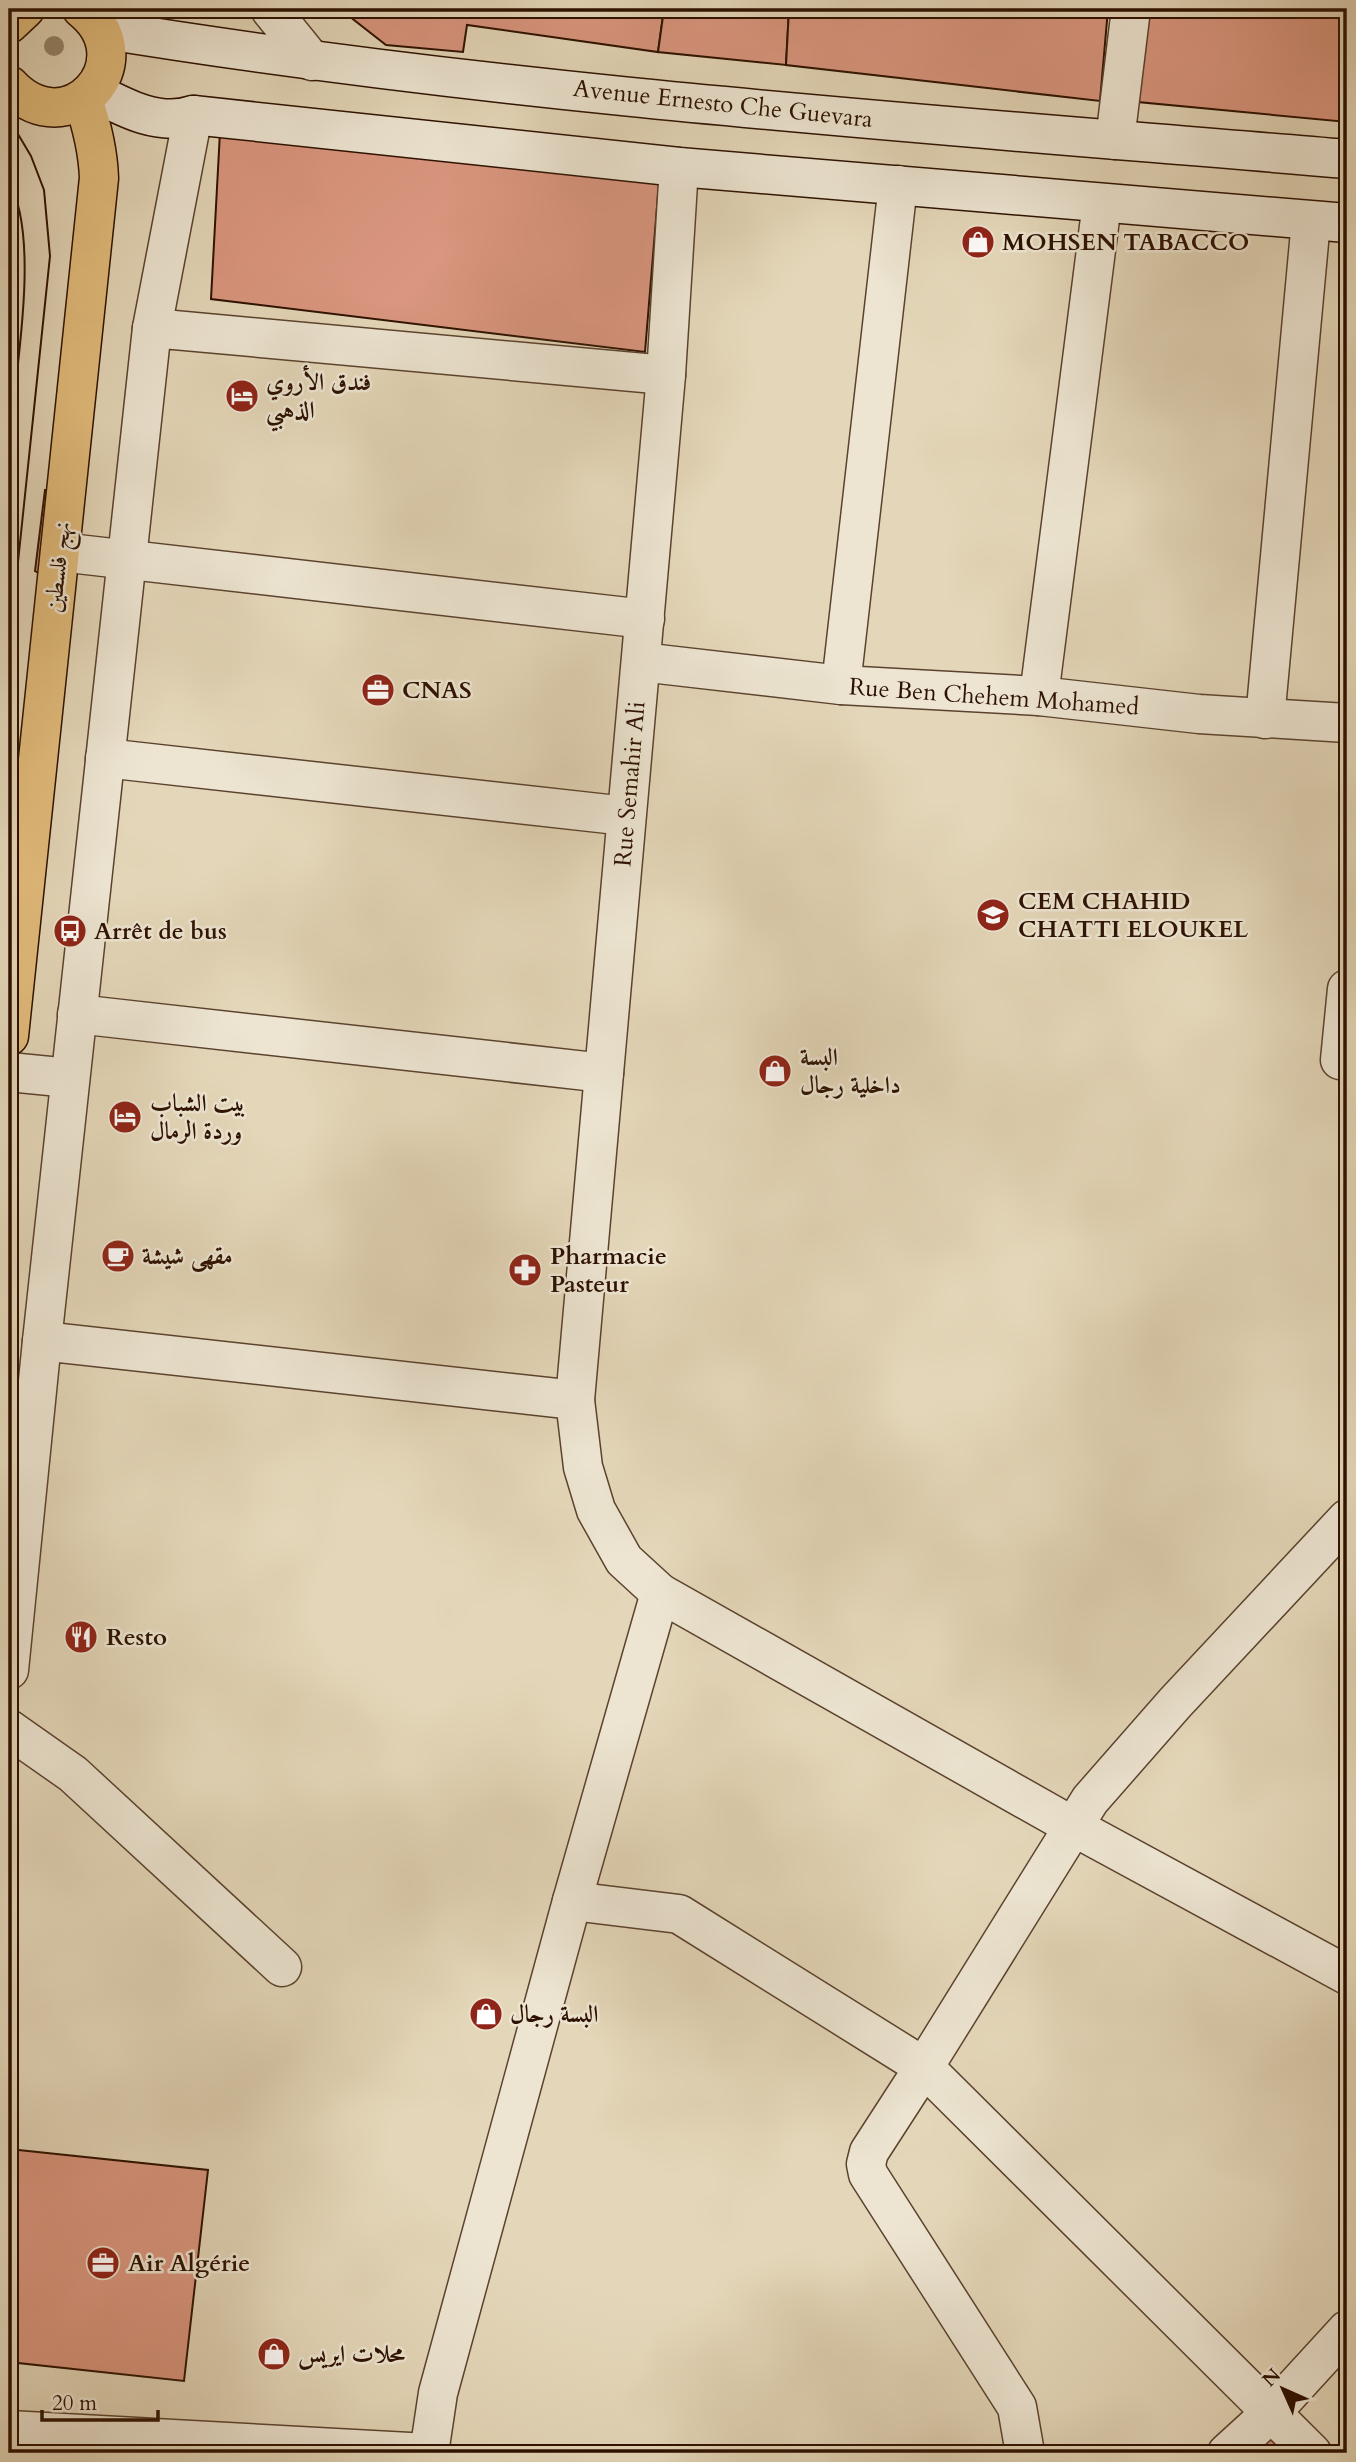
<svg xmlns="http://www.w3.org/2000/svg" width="1356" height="2462" font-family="Cardo,Amiri,serif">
	<rect width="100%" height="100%" fill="#e4d7b9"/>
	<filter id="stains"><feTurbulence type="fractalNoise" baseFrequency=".00286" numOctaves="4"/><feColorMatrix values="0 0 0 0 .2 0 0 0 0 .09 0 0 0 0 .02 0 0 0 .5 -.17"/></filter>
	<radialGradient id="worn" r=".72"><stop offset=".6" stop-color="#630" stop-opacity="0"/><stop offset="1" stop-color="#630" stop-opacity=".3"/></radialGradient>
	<g fill="#da967f" stroke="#2d1100" stroke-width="2">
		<path d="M340 9H664L658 52 467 25 463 52 386 45Z"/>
		<path d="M664 9H789L786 65 658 52Z"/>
		<path d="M789 9H1108L1100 101 786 65Z"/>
		<path d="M1149 9H1347V122L1138 102Z"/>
		<path d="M220 132 659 183 645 352 211 299Z"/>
		<path d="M45 490H47L42 575 35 571Z"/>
		<path d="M9 2149 208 2170 184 2381 9 2362Z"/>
		<path d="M1273 2437 1289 2453H1253Z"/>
	</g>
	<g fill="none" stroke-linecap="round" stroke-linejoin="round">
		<defs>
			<g id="street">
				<path d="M270 9 312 61"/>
				<path d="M1115 140 1131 9"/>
				<path d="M152 328 193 115"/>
				<path d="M60 552 645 619"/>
				<path d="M641 662 841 685 1039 696 1199 714 1347 723"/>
				<path d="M841 685 898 185"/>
				<path d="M1039 696 1102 203"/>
				<path d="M1265 719 1311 221"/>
				<path d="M105 758 626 816"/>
				<path d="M1347 989 1340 1060H1347"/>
				<path d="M77 1014 604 1073"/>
				<path d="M9 1072 70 1078"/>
				<path d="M42 1341 152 328 666 375"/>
				<path d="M575 1400 666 375 679 167"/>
				<path d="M9 1670 42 1341 575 1400 583 1467 596 1510 624 1560 660 1593 1074 1827 1347 1975"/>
				<path d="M9 1729 73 1774 282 1967"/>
				<path d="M572 1901 679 1914 924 2067 869 2152 866 2164 868 2174 1017 2407 1025 2453"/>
				<path d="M9 2430 428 2453"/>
				<path d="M429 2453 438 2393 572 1901 660 1593"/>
				<path d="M1227 2453 1272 2412 1347 2330"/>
				<path d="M1312 2453 924 2067 1090 1800 1175 1703 1347 1519"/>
			</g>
			<g id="secondary">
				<path d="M101 29C513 96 932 124 1347 159"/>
				<path d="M92 91C123 107 158 127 193 115L679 167 1347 223"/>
			</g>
			<g id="primary">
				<path d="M9 24 25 9"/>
				<path d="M9 85C68 149 147 61 82 9"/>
				<path d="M9 1036 99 178C98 150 92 126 83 100"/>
			</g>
		</defs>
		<use href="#street" stroke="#5b422e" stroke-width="41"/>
		<use href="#secondary" stroke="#2d1100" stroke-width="41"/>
		<use href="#primary" stroke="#2d1100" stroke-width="41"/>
		<use href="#street" stroke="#ede5d2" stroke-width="38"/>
		<use href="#secondary" stroke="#ede5d2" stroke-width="38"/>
		<use href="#primary" stroke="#e2bc7c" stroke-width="38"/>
		<g stroke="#2d1100" stroke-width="2">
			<path d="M9 119 31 156 44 190 50 256 9 648"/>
			<path d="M9 182C41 238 15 376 9 441"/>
		</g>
	</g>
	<circle fill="#96876b" cx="54" cy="46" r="10"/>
	<defs>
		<symbol id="shop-disc" viewBox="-11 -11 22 22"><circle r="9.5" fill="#8f2418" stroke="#ede5d2"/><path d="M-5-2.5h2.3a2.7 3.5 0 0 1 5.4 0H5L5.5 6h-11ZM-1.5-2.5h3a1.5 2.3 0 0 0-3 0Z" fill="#fff"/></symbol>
		<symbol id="hotel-disc" viewBox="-11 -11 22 22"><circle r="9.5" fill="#8f2418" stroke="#ede5d2"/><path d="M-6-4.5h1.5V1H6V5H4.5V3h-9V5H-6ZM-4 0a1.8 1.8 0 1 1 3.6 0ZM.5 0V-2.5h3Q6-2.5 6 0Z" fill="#fff"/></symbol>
		<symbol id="office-disc" viewBox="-11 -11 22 22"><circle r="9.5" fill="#8f2418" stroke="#ede5d2"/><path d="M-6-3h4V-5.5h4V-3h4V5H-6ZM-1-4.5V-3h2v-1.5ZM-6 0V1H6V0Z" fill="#fff"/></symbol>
		<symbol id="school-disc" viewBox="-11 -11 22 22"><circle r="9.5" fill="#8f2418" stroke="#ede5d2"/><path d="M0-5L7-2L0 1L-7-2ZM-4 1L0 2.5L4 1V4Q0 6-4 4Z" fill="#fff"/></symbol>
		<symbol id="bus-disc" viewBox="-11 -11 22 22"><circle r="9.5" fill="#8f2418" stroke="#ede5d2"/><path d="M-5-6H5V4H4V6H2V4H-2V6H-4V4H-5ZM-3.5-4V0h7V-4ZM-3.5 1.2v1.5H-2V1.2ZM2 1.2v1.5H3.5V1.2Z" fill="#fff"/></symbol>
		<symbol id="cafe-disc" viewBox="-11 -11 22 22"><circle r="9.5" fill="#8f2418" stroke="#ede5d2"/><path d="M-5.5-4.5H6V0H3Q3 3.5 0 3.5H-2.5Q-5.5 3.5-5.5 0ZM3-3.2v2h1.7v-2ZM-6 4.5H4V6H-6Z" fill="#fff"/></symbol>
		<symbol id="pharmacy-disc" viewBox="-11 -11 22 22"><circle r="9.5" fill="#8f2418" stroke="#ede5d2"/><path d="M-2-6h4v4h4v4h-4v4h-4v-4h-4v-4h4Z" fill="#fff"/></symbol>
		<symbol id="restaurant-disc" viewBox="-11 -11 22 22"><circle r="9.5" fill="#8f2418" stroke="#ede5d2"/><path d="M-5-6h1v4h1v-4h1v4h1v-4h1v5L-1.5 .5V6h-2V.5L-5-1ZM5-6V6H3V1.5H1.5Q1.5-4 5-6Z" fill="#fff"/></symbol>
	</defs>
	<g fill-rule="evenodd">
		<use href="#shop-disc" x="959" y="223" width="38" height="38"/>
		<use href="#hotel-disc" x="223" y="377" width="38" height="38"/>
		<use href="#office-disc" x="359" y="671" width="38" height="38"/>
		<use href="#school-disc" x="974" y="896" width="38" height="38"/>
		<use href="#bus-disc" x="51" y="912" width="38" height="38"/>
		<use href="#shop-disc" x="756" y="1052" width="38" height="38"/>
		<use href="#hotel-disc" x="106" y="1098" width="38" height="38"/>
		<use href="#cafe-disc" x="99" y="1237" width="38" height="38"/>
		<use href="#pharmacy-disc" x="506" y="1251" width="38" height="38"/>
		<use href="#restaurant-disc" x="62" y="1618" width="38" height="38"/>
		<use href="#shop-disc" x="467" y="1995" width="38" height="38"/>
		<use href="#office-disc" x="84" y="2244" width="38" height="38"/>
		<use href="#shop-disc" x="255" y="2335" width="38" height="38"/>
	</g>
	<g text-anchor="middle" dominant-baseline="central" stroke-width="5" stroke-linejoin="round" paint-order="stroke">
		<g font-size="24" fill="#2d1100" stroke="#ede5d2">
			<text transform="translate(723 104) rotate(6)">Avenue Ernesto Che Guevara</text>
			<text transform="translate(58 567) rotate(-84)">نهج فلسطين</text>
			<text transform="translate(994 697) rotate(4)">Rue Ben Chehem Mohamed</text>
			<text transform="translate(630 784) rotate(-85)">Rue Semahir Ali</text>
		</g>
		<g font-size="24" font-weight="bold" fill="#2d1100" stroke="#ede5d2" text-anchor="start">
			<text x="1002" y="242">MOHSEN TABACCO</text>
			<text x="266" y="382">فندق الأروي<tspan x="266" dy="28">الذهبي</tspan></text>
			<text x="402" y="690">CNAS</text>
			<text x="1018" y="901">CEM CHAHID<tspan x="1018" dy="28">CHATTI ELOUKEL</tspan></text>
			<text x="94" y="931">Arrêt de bus</text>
			<text x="800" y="1057">البسة<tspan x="800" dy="28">داخلية رجال</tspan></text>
			<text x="150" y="1103">بيت الشباب<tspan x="150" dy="28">وردة الرمال</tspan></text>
			<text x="142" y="1256">مقهى شيشة</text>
			<text x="550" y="1256">Pharmacie<tspan x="550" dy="28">Pasteur</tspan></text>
			<text x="106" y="1637">Resto</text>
			<text x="510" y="2014">البسة رجال</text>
			<text x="128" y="2263">Air Algérie</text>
			<text x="298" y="2354">محلات ايريس</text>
		</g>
	</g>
	<rect width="1356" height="2462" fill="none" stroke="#e4d7b9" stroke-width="35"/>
	<rect x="10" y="10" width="1335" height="2441" fill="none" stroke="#2d1100" stroke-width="3.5"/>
	<rect x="18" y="18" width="1321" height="2427" fill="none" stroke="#2d1100" stroke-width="2"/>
	<g transform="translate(1283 2389) rotate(315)" stroke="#ede5d2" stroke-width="5" paint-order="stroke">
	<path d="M0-5L12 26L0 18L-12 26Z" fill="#2d1100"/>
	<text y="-10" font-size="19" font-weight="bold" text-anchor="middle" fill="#2d1100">N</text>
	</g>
	<path d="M42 2410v10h116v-10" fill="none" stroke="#2d1100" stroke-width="3.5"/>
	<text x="52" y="2410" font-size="21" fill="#2d1100" stroke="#ede5d2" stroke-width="5" paint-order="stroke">20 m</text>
	<rect width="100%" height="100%" filter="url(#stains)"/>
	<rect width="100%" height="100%" fill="url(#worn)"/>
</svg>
